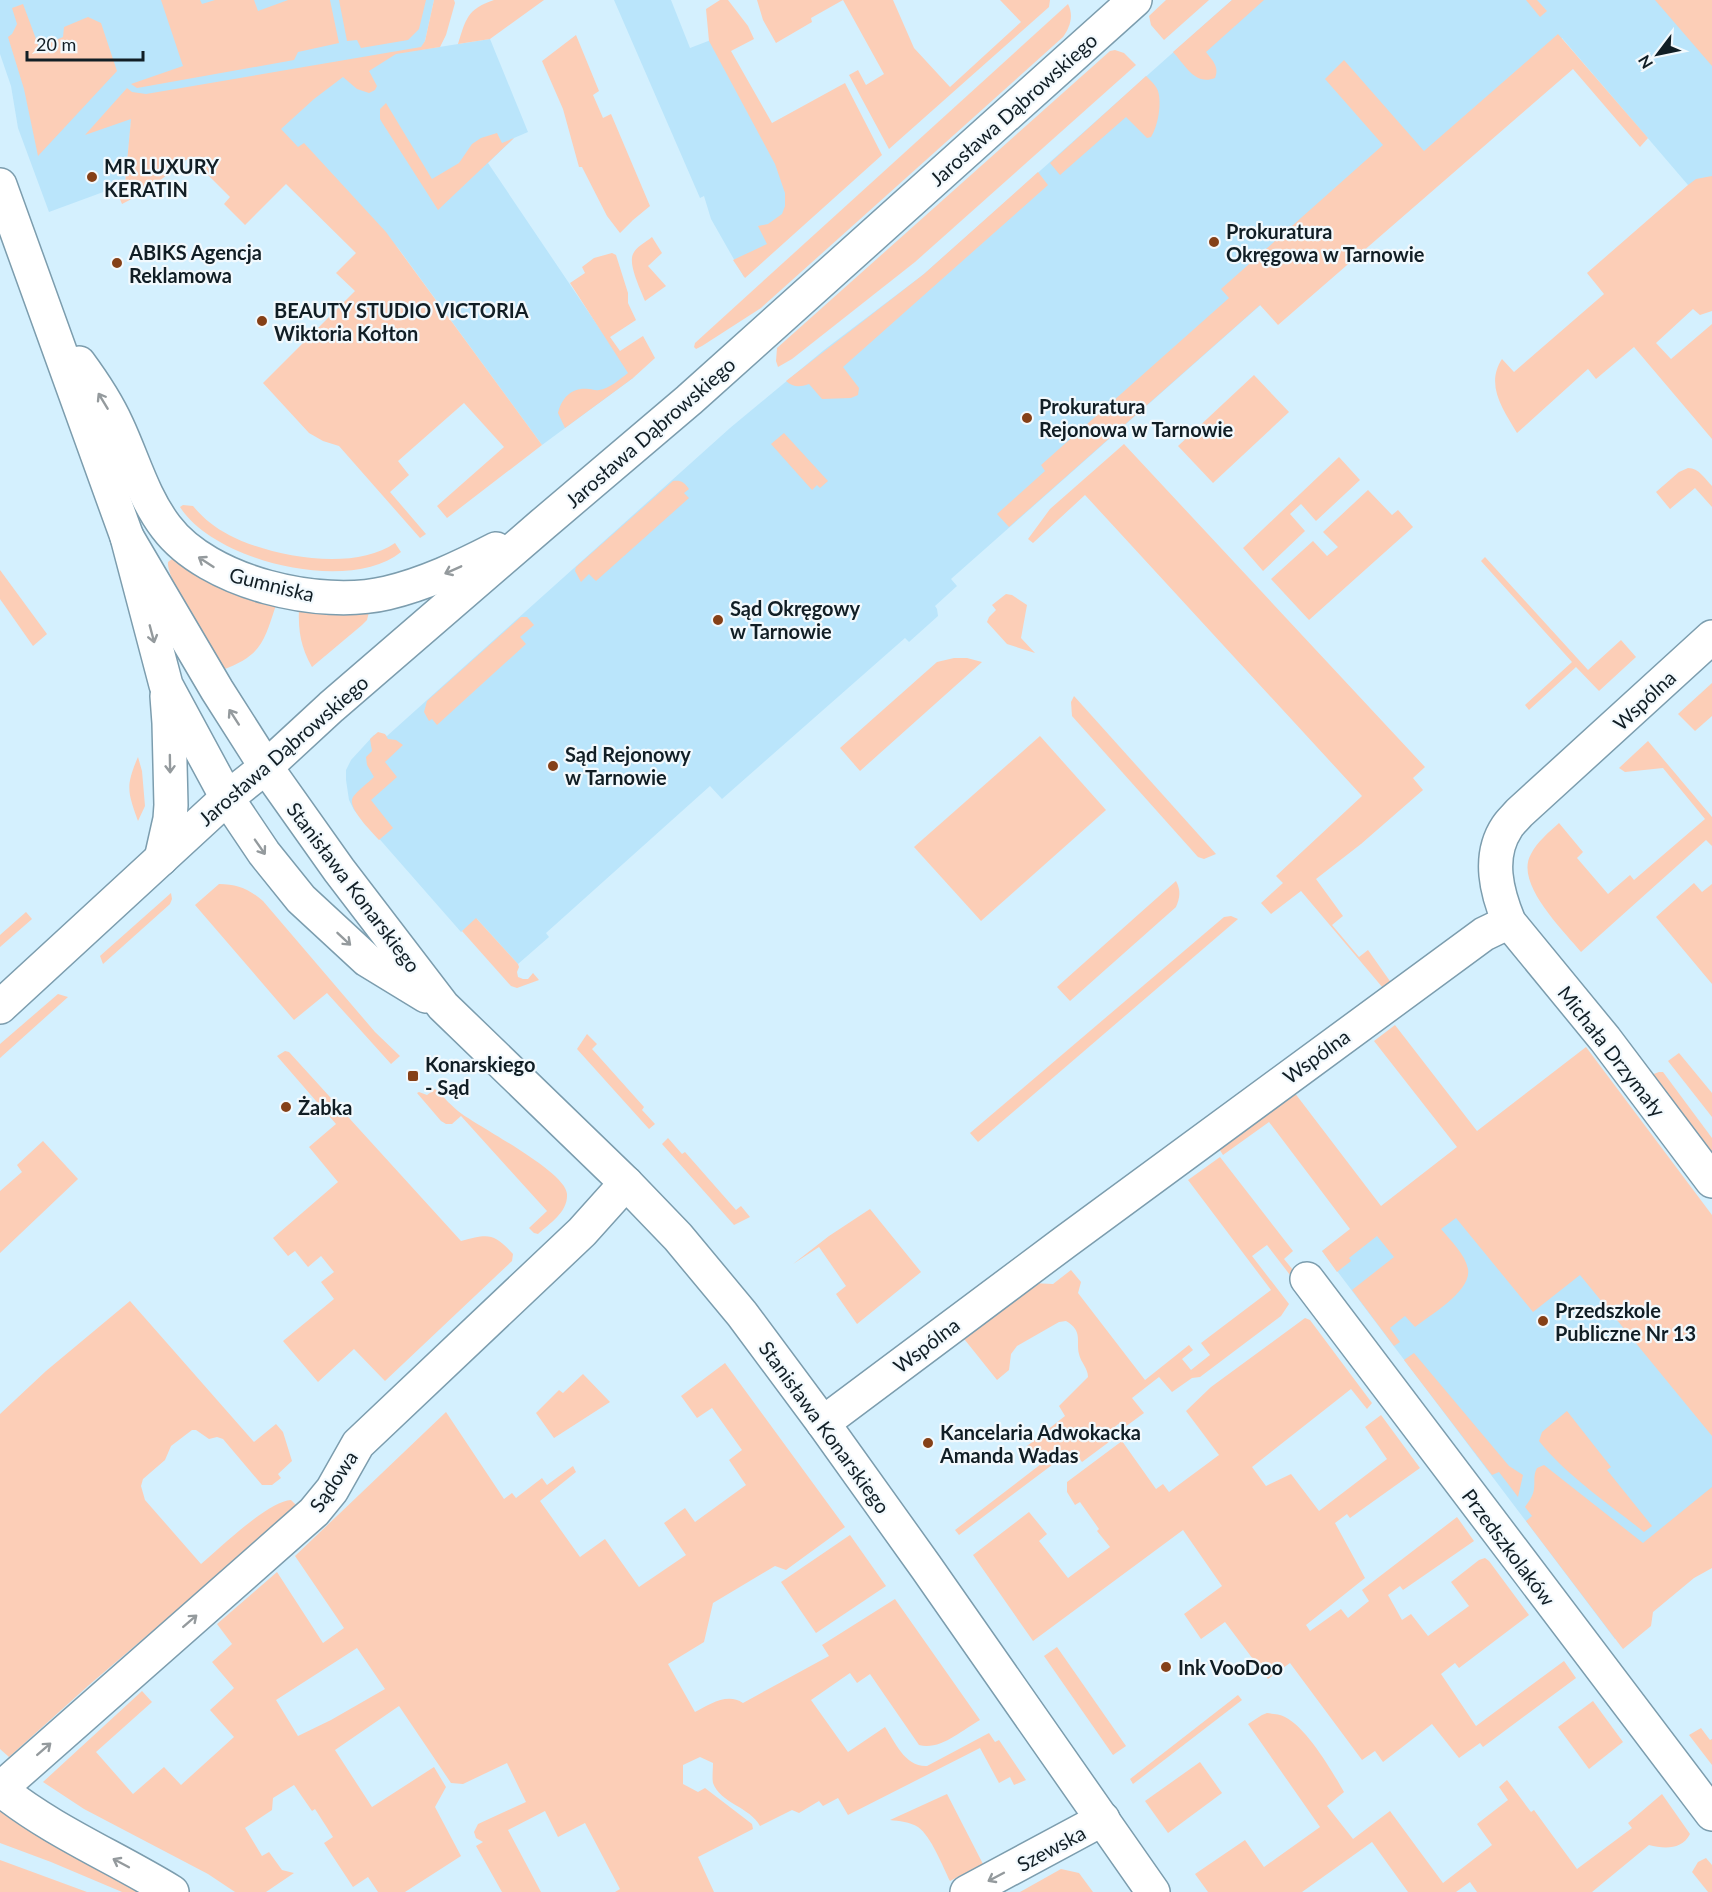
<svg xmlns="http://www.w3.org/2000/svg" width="1712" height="1892" font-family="Lato,sans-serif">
	<rect width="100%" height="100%" fill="#d4f0fe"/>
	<g fill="#bae5fb">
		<path d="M0 0H434L425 41 420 50 490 39 528 132 514 138 488 163 633 378 542 445 398 248 279 131 133 101 125 184 49 212 18 128 11 86 0 54Z"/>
		<path d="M614 0H671L690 48 716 38 812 215 744 277 711 219 704 196 700 198Z"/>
		<path d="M1232 0H1699L1712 16V213L1562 38 951 579 957 586 935 606 937 609 938 616 909 642 905 638 722 799 710 786 546 933 549 937 518 964 477 919 461 932 354 810 349 800 346 780V770L351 760 374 735 381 733 387 736 730 428 824 350 924 274Z"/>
		<path d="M1477 1132 1712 1228V1557L1615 1639 1322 1251 1404 1189Z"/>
	</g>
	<g fill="#fcceb7" fill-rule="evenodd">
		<path d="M161 0H200L202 4 215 0H254L258 11 288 0H330L339 43 298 52 294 60 137 88 131 84 183 66Z"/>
		<path d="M339 0H426L419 29 408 40 361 48 357 40 347 41Z"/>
		<path d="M434 0H454L455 3 446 35 440 47 396 54 369 71 377 86 375 90 369 93 357 89 343 77 314 99 281 129 298 147 304 143 386 232 542 445 447 518 437 506 504 447 464 403 398 461 409 475 390 492 426 534 420 538 339 446 323 441 309 433 263 383 355 291 336 273 356 253 286 184 245 225 224 204 230 197 190 157 145 192 122 204 119 197 128 194 125 184 131 119 85 135 127 88 132 92 146 94 421 47 425 41Z"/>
		<path d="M494 0H544L490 39 458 44C466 19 467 9 494 0Z"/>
		<path d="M720 0H728L748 26 754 39 731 51 772 123 845 83 882 155 745 278 733 260 767 244 758 226 768 224 782 214 785 206V193L775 164 709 41 706 9Z"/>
		<path d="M757 0H843L811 18 812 22 776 43 763 20Z"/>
		<path d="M843 0H893L914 48 950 87 1021 22 1000 0H1050L1049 7 889 149 849 75 858 70 866 85 884 74Z"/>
		<path d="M1166 0H1209L1164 40 1151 25 1149 16Z"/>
		<path d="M1232 0H1264L1206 52C1212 60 1220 67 1215 78 1195 86 1185 65 1173 52Z"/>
		<path d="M1526 0H1537L1547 11 1540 17Z"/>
		<path d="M1655 0H1712V66Z"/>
		<path d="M23 4 39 47 63 37 64 27 88 17 101 23 117 71 38 156 24 89 8 37 12 34 17 24 12 8Z"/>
		<path d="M1068 4C1074 16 1070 27 1063 37L761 308 702 346 696 349 694 347 695 343Z"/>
		<path d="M1558 34 1648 138 1640 147 1573 69 1278 325 1260 305 1009 527 997 514 1045 471 1041 465 1229 298 1221 289 1383 145 1325 79 1344 60 1424 151Z"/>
		<path d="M576 35 599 91 593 95 603 118 611 114 650 206 633 220 620 233 607 216 582 167H579L563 109 542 61Z"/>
		<path d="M1115 50 1124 53 1136 65 915 262 792 359 778 367 776 361 777 348 1110 51Z"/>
		<path d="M1146 76C1150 80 1156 85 1158 91 1162 104 1158 126 1151 137L1147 138 1126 117 1060 175 1050 163Z"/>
		<path d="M386 103 432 179 459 163 472 144 481 138 497 133 502 143 514 138 438 210 383 124 380 119V109Z"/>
		<path d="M1038 172 1048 185 843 367 859 388 858 395 851 398 822 399 809 384C800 387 794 388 786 381L924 274Z"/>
		<path d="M1712 176V311L1700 315 1693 309 1656 343 1671 359 1712 324V439L1634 347 1596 379 1588 369 1517 433C1503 409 1485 385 1502 359L1514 372 1604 294 1587 273 1688 185 1696 179Z"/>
		<path d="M652 237 662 253 648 266 666 286 645 301C641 290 628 265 633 254 636 247 646 242 652 237Z"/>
		<path d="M612 253 616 255 628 293V303L636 320 610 337 620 351 643 336 655 358 633 378 565 428 558 413C562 397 572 387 589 389 593 389 595 391 599 390 609 389 620 379 628 373L570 283 585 273 582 267 594 258Z"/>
		<path d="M1254 375 1289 412 1213 483 1178 446Z"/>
		<path d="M784 433 828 481 820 488 817 485 812 490 771 444Z"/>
		<path d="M1124 444 1425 767 1413 778 1423 790 1361 844 1316 879 1343 916 1332 925 1359 957 1368 950 1392 984 1383 988 1301 891 1271 914 1261 903 1283 883 1276 876 1362 796 1085 495 1033 543 1028 539 1050 509Z"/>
		<path d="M1339 457 1360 480 1316 521 1301 504 1290 514 1305 531 1263 571 1243 548Z"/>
		<path d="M1688 468C1699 468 1705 479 1712 486V507L1695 488 1670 509 1656 492 1679 472Z"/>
		<path d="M673 481C681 480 684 482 689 489L684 493 689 498 596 581 589 574 581 582 575 571 576 567Z"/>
		<path d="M1368 490 1392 515 1398 510 1413 527 1309 620 1271 579 1313 541 1327 556 1338 547 1323 532Z"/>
		<path d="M183 505 193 506C203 518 214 527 229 535 271 557 354 572 395 543L401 552C349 594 215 562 180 507Z"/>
		<path d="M1485 557 1588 670 1621 640 1636 657 1599 691 1576 667 1529 710 1525 705 1572 662 1481 561Z"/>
		<path d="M172 559C207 584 235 595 276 605 264 642 261 656 222 670 211 651 166 579 168 562Z"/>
		<path d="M0 570 47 634 33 646 0 599Z"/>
		<path d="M1006 594 1012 595 1027 605 1021 638 1035 653 1007 644 987 622 989 617 996 610 992 605Z"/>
		<path d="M299 609 369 612 367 620 362 625 312 667C301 648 298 631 299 609Z"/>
		<path d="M521 617H527L534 625 520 637 526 644 437 725 432 719 429 721 424 712 427 701Z"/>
		<path d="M954 658H967L982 662 860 771 840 748 937 662Z"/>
		<path d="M1712 683V716L1695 731 1678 714Z"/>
		<path d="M1074 696 1216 854 1204 859 1198 857 1072 716 1071 702Z"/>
		<path d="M378 732 385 734 388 739 396 740 403 745 385 762 397 777 371 800 393 828 379 840C372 832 346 807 353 797 358 790 368 783 374 777L367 765 366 757 372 751 370 739Z"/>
		<path d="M1040 736 1106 810 981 921 914 847Z"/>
		<path d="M1648 741 1712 817V846L1706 840 1581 952C1563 930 1514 883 1531 854 1537 842 1549 832 1559 823L1583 852 1577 858 1608 894 1630 875 1634 880 1705 819 1663 768 1625 772 1619 768Z"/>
		<path d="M138 757 142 771 145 806 138 821C128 792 125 787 138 757Z"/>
		<path d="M1176 881C1181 891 1180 897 1176 907L1070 1001 1057 987Z"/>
		<path d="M1694 883 1702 892 1712 884V984L1656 917Z"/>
		<path d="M219 884C237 884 249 889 263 901L375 1032 400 1056 391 1064 327 993 294 1020 195 905Z"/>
		<path d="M171 893 172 899 170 904 103 964 100 956Z"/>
		<path d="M26 912 32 919 0 947V935Z"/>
		<path d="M1231 916 1238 919 978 1142 970 1133 1224 917Z"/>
		<path d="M476 918 518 964 519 967 517 972 518 977 523 979H528L533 973 539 980 517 988 511 986 462 931Z"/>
		<path d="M58 994 68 997 0 1058V1044Z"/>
		<path d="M1395 1025 1477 1131 1586 1047 1712 1215V1436L1580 1275 1533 1312 1456 1218 1441 1229C1451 1241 1465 1254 1468 1269 1472 1291 1430 1315 1415 1327L1405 1316 1390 1328 1400 1342 1394 1346 1352 1290 1394 1257 1377 1236 1349 1258 1351 1261 1337 1272 1322 1251 1350 1229 1269 1122 1223 1155 1216 1144 1291 1088 1381 1206 1457 1147 1374 1041Z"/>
		<path d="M587 1034 597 1044 592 1049 644 1107 642 1110 655 1124 649 1129 577 1049Z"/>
		<path d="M285 1051 289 1052 461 1241C488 1234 493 1232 513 1254L512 1261 385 1381 354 1349 318 1382 283 1341 334 1299 321 1282 334 1272 321 1256 308 1267 295 1251 288 1256 273 1238 338 1182 309 1147 336 1124 277 1056Z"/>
		<path d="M1679 1053 1712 1093V1117L1668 1061Z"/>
		<path d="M1659 1072H1663L1712 1138V1156L1651 1075Z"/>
		<path d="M435 1089C444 1097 452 1107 462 1114 481 1128 566 1172 567 1194 568 1212 550 1223 538 1234L534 1233 529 1228 547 1211 461 1116 452 1124H446L441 1121 417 1093 419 1092 427 1095Z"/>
		<path d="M668 1138 682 1154 685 1152 736 1210 741 1206 750 1217 734 1225 662 1144Z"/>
		<path d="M43 1141 78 1179 0 1253V1191L22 1172 17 1165Z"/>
		<path d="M1220 1157 1293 1251 1284 1259 1293 1270 1302 1263 1303 1265 1290 1275 1267 1245 1252 1256 1289 1304 1281 1316 1200 1377 1192 1378 1172 1392 1159 1377 1132 1398 1144 1413 1125 1427 1121 1422 1108 1432 1113 1439 1082 1462 1072 1450 959 1535 955 1530 1041 1464 1027 1446 1065 1416 1059 1406 1088 1377C1088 1368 1081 1363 1079 1354 1076 1340 1083 1331 1066 1321L1059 1322 1017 1346 1011 1354 1009 1370 997 1380 961 1335 1032 1283 1053 1284 1071 1270 1081 1282 1078 1293 1145 1380 1189 1345 1193 1350 1182 1359 1191 1370 1210 1355 1201 1343 1271 1290 1188 1180Z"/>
		<path d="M870 1209 921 1272 857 1324 836 1294 846 1286 819 1247 793 1264 829 1236Z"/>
		<path d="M130 1301 254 1442 276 1424 283 1432 292 1461 278 1474 281 1478 272 1485H262L223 1439 217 1437 209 1439 196 1430H192L171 1446 165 1460 143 1479 141 1486 145 1500 201 1564C220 1548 268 1501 291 1500L298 1507 89 1685 9 1757 0 1749V1414L46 1371Z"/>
		<path d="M1305 1318 1310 1320 1372 1403 1367 1409 1351 1389 1252 1467 1266 1486 1291 1474 1319 1511 1387 1459 1365 1427 1381 1415 1420 1468 1350 1518 1347 1514 1335 1523 1365 1578 1306 1625 1310 1631 1341 1609 1348 1618 1369 1601 1362 1590 1457 1517 1474 1541 1403 1590 1400 1586 1388 1595 1402 1620 1411 1614 1428 1636 1469 1606 1451 1582 1479 1560 1485 1558 1489 1561 1529 1615 1459 1668 1455 1663 1441 1674 1476 1726 1564 1661 1576 1678 1483 1747 1480 1743 1459 1758 1432 1724 1383 1762 1375 1751 1362 1760 1290 1663 1268 1679 1225 1622 1201 1639 1184 1614 1222 1586 1183 1530 1033 1641 973 1555 1029 1512 1047 1534 1039 1541 1068 1578 1110 1547 1097 1531 1099 1529 1080 1502 1075 1505 1067 1492V1482L1122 1441 1156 1489 1163 1484 1169 1492 1219 1455 1186 1411 1211 1387Z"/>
		<path d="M1414 1353 1509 1466 1523 1475 1518 1497 1499 1472 1492 1475 1404 1360Z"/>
		<path d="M725 1363 845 1527 786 1570 775 1566 713 1603 704 1642 668 1664 695 1712C709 1705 727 1692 743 1703L829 1656 822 1645 895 1599 980 1720C962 1730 940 1751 919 1745L870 1674 857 1683 850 1673 811 1700 848 1752 885 1727C895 1742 905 1767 927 1766L989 1733 995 1742 999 1740 1026 1780 1014 1785 1010 1777 999 1783 980 1748 848 1815 838 1798 823 1806 819 1801 799 1813 792 1810 760 1826C750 1807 720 1803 713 1783 712 1778 713 1769 713 1763L700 1757 683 1765V1784L698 1792 705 1788 752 1824 753 1829 698 1857 714 1892H615L620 1889 585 1823 558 1837 545 1811 508 1830 541 1892H502L476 1846 483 1842 476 1838 474 1832 478 1824 526 1802 507 1763 463 1784 451 1783 399 1706 335 1750 372 1807 434 1767 446 1787 435 1807 461 1856 405 1892H378L368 1877 353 1887 324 1843 333 1837 315 1809 312 1811 294 1785 273 1798 272 1810 245 1828 262 1856 269 1852 282 1870 294 1873 266 1892H235L208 1874 84 1809 43 1782 142 1691 152 1702 96 1752 133 1794 164 1767 181 1785 234 1737 210 1710 234 1688 212 1662 232 1644 217 1624 277 1572 323 1643 344 1628 295 1556 446 1412 504 1499 512 1493 516 1498 542 1478 547 1485 573 1466 576 1472 540 1501 580 1557 605 1539 639 1587 686 1555 664 1523 685 1508 695 1522 746 1485 729 1460 742 1450 712 1408 697 1418 681 1396ZM357 1648 385 1689 331 1720 298 1736 276 1700Z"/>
		<path d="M583 1374 610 1402 554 1438 536 1413 559 1390 563 1393Z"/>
		<path d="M1567 1411 1611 1467 1607 1470 1652 1526 1644 1532C1608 1503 1568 1477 1539 1441L1542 1432Z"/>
		<path d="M1544 1465 1643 1543 1712 1487V1568L1694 1578 1653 1612 1651 1626 1623 1649 1526 1521 1532 1516 1525 1507C1529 1501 1533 1496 1534 1489 1535 1481 1533 1475 1537 1468Z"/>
		<path d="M850 1535 886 1586 816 1633 781 1582Z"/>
		<path d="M1057 1647 1126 1746 1113 1755 1044 1656Z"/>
		<path d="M1238 1695 1242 1700 1133 1784 1130 1779Z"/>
		<path d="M1593 1701 1623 1742 1589 1769 1558 1727Z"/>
		<path d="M1267 1713C1273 1714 1280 1714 1285 1717 1307 1728 1332 1771 1344 1792L1327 1806 1353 1839 1390 1811 1443 1883 1492 1845 1477 1824 1508 1800 1499 1787 1507 1780 1531 1812 1534 1810 1577 1869 1632 1828 1628 1823 1662 1794 1690 1834C1682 1850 1664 1849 1649 1845L1592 1892H1477L1470 1882 1456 1892H1408L1372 1842 1302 1892H1208L1195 1874 1245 1840 1264 1867 1320 1827 1248 1724 1262 1715Z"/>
		<path d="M1701 1728 1710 1740 1712 1739V1765L1689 1735Z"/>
		<path d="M1200 1762 1222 1793 1168 1833 1145 1801Z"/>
		<path d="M947 1794 983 1864 950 1881C943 1867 931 1836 918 1827 910 1822 899 1821 890 1820Z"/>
		<path d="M0 1803 154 1892H122L51 1862 0 1843Z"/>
		<path d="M1706 1858 1712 1865V1892H1708L1692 1872 1698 1862Z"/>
		<path d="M0 1860 87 1892H0Z"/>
		<path d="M1061 1869 1079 1873 1093 1892H1020Z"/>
	</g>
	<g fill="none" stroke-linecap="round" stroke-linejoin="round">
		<defs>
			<g id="minor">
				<path d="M0 185 127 537 166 685 227 798 264 853 301 899 367 960 426 996"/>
				<path d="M79 363C93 382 107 403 117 425 133 459 143 497 166 527 208 583 320 609 387 593 425 584 461 567 496 549"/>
				<path d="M127 537 217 690 266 767 339 870 443 1006 626 1183 678 1237 742 1314 823 1423 926 1567 1153 1892"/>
				<path d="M1712 637 1519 813C1515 818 1510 822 1507 827 1487 857 1497 893 1509 922L1605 1039 1712 1181"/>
				<path d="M161 859 170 819 171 805 169 723 167 696"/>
				<path d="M0 1007 227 798 266 767 331 707 543 524 689 400 1135 0"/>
				<path d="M1307 1279 1712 1814"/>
				<path d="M823 1423 1065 1242 1484 934 1509 922"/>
				<path d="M0 1789 314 1512 332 1490 358 1444 582 1232 626 1183"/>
				<path d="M0 1789C52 1831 115 1857 172 1892"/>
				<path d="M967 1892 1103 1819"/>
			</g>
		</defs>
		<use href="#minor" stroke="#7c9dae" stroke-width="36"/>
		<use href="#minor" stroke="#fff" stroke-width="33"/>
	</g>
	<defs><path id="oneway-shaft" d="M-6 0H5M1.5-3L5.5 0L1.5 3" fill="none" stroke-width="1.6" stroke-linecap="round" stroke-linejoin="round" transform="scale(1.5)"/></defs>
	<g stroke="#949a9d">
		<use href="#oneway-shaft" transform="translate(103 401) rotate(-121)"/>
		<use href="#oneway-shaft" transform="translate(206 562) rotate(-147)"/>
		<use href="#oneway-shaft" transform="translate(453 570) rotate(156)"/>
		<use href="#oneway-shaft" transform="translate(152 634) rotate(75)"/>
		<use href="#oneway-shaft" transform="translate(234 717) rotate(-123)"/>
		<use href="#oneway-shaft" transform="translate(170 764) rotate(89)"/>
		<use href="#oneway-shaft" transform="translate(260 847) rotate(55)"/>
		<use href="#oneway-shaft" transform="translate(344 939) rotate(43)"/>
		<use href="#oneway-shaft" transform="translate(190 1621) rotate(-41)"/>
		<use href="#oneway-shaft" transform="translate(44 1749) rotate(-41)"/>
		<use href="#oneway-shaft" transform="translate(121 1863) rotate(-152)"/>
		<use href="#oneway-shaft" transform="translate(996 1877) rotate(152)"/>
	</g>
	<g fill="#854017" stroke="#f2f9fd" stroke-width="2">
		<circle cx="92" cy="177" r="6"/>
		<circle cx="1214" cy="242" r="6"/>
		<circle cx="117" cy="263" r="6"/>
		<circle cx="262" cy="321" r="6"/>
		<circle cx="1027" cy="418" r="6"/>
		<circle cx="718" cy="620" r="6"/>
		<circle cx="553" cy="766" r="6"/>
		<rect x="407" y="1070" width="12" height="12" rx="3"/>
		<circle cx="286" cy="1107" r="6"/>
		<circle cx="1543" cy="1321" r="6"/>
		<circle cx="928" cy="1443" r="6"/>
		<circle cx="1166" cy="1667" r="6"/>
	</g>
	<g text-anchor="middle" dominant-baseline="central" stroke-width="4.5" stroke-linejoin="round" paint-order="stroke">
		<g font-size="20" fill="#111e25" stroke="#f2f9fd">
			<text transform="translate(1013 109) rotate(-42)">Jarosława Dąbrowskiego</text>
			<text transform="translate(650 432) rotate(-41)">Jarosława Dąbrowskiego</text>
			<text transform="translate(272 584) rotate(14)">Gumniska</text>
			<text transform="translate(1644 700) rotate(-43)">Wspólna</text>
			<text transform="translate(283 750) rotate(-41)">Jarosława Dąbrowskiego</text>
			<text transform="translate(354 887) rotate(53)">Stanisława Konarskiego</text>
			<text transform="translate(1612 1051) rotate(52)">Michała Drzymały</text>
			<text transform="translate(1316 1056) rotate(-36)">Wspólna</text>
			<text transform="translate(926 1345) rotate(-37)">Wspólna</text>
			<text transform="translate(825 1427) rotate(54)">Stanisława Konarskiego</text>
			<text transform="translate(333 1481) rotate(-56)">Sądowa</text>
			<text transform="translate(1509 1547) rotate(53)">Przedszkolaków</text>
			<text transform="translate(1051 1848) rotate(-28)">Szewska</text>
		</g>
		<g font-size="20" font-weight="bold" fill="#111e25" stroke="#f2f9fd" text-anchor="start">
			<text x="104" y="166">MR LUXURY<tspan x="104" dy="23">KERATIN</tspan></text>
			<text x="1226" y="231">Prokuratura<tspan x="1226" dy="23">Okręgowa w Tarnowie</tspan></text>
			<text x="129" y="252">ABIKS Agencja<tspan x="129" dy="23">Reklamowa</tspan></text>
			<text x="274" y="310">BEAUTY STUDIO VICTORIA<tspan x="274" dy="23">Wiktoria Kołton</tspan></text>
			<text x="1039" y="406">Prokuratura<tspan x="1039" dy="23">Rejonowa w Tarnowie</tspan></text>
			<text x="730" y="608">Sąd Okręgowy<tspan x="730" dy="23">w Tarnowie</tspan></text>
			<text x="565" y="754">Sąd Rejonowy<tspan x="565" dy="23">w Tarnowie</tspan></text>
			<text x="425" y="1064">Konarskiego<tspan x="425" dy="23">- Sąd</tspan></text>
			<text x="298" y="1107">Żabka</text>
			<text x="1555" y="1310">Przedszkole<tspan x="1555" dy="23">Publiczne Nr 13</tspan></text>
			<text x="940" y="1432">Kancelaria Adwokacka<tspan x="940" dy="23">Amanda Wadas</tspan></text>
			<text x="1178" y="1667">Ink VooDoo</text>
		</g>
	</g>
	<g transform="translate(1658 54) rotate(238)" stroke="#f2f9fd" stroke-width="4.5" paint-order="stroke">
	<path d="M0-4.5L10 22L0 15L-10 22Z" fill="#111e25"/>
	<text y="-9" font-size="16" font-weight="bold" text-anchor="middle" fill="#111e25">N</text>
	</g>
	<path d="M27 51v9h116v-9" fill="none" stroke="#111e25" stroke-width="3"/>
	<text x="36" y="51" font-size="18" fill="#111e25" stroke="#f2f9fd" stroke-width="4.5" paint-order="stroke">20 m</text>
</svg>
